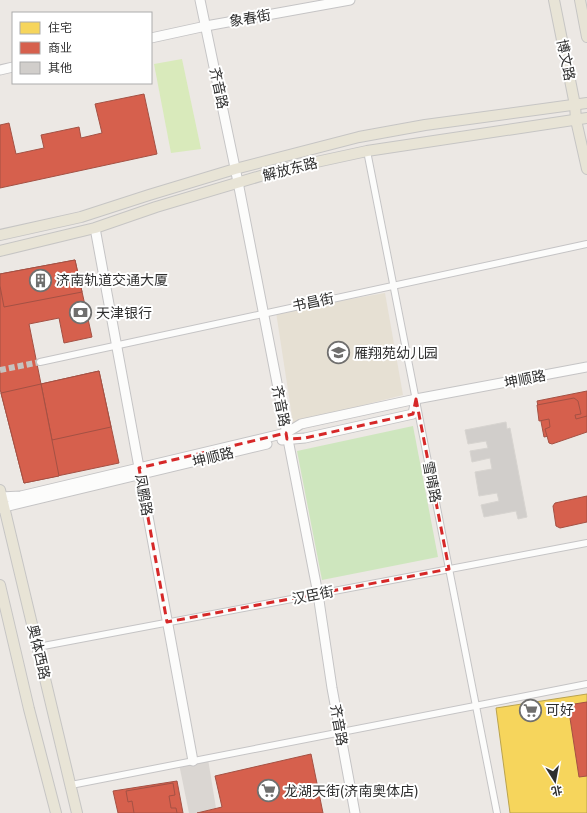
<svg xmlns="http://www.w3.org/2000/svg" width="587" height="813" font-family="'Public Sans','Noto Sans SC',sans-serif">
	<rect width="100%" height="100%" fill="#ece8e4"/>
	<path fill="#e6e0d3" d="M385 293 403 395 293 423 276 312Z"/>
	<path fill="#cee6be" d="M413 426 438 557 322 580 297 451Z"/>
	<path fill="#d9eabb" d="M182 59 201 149 171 153 154 64Z"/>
	<path fill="#dad6d2" d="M208 759 216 808 197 813H189L179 764Z"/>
	<path fill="#f6d55c" stroke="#baa34e" d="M587 694V813H510L496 708Z"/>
	<g fill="#d6604d" stroke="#a45144">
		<path d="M144 94 157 154 0 188V125L9 123 16 154 44 148 41 135 79 127 81 138 102 133 95 104Z"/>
		<path d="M75 260 92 337 64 343 59 318 29 324 41 384 99 371 119 463 24 483 0 389V274Z"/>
		<path d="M75 260 82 292 4 307 0 286V274Z"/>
		<path d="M99 371 111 427 52 440 41 384Z"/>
		<path d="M41 384 59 476 24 483 1 393Z"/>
		<path d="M587 391V428L544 437 537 401Z"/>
		<path d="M574 398 578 401 581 414 575 415 576 419 587 416V432L552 444 549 443 545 429 550 427 549 419 539 421 537 405Z"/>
		<path d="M587 496V522L560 528 556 526 553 506 555 503Z"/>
		<path d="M587 702V776L579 777 568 705Z"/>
		<path d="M311 754 323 813H197L222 807 215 776Z"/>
		<path d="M177 781 183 813H118L113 791Z"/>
		<path d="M173 783 175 795 169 796 171 808H176L177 813H134L132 801 128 802 126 791Z"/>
	</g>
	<path fill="#d1cecb" stroke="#d7d4d0" d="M506 422 507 429 510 428 527 517 518 519 516 511 484 517 481 505 499 501 497 493 479 496 475 472 492 469 490 458 472 462 470 451 488 448 486 441 468 444 465 430Z"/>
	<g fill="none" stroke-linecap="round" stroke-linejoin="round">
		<path stroke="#c6c3c0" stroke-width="6" stroke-dasharray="6 3" stroke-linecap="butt" d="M0 370 40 362"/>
		<defs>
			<g id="street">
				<path d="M367 151 497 813"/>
				<path d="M40 362 587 244"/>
				<path d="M38 647 587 543"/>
				<path d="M71 785 587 684"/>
			</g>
			<g id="secondary">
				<path d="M200 0 238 182 318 594 332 688 355 813"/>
				<path d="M151 38 206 26 350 0"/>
				<path d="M0 70 13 67"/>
				<path d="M95 228 193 761"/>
				<path d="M282 440 305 438 413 414 416 399"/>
				<path d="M0 497 21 496 286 433 301 424 416 399 587 367"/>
				<path d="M0 508 267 444"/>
			</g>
			<g id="primary">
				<path d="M554 0 575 105 576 120 587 169"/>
				<path d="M580 0 587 37"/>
				<path d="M0 235 81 217 149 195 235 169 359 137 425 125 587 103"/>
				<path d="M0 251 95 228 156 207 284 169 367 151 587 118"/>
				<path d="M0 490 77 813"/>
				<path d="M0 585 29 709 56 813"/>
			</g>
		</defs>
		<use href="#street" stroke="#c5c4c5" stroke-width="8"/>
		<use href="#secondary" stroke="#c5c4c5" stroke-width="11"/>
		<use href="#primary" stroke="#c6c5c4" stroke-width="12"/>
		<use href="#street" stroke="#fcfcfb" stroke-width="6"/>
		<use href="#secondary" stroke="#fcfcfb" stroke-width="9"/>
		<use href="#primary" stroke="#e8e4d6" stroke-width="10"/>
	</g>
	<path fill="none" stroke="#d62828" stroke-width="3" stroke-dasharray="8 5" stroke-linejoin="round" d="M416 399 449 569 167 622 139 468 286 433 287 439 305 438 413 414Z"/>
	<defs>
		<symbol id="building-ring" viewBox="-11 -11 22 22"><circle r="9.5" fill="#fff" stroke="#706f6e" stroke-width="1.5"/><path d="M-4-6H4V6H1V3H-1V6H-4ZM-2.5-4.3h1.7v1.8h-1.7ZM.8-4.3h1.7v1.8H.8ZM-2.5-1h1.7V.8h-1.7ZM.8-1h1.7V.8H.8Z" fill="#706f6e"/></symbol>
		<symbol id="bank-ring" viewBox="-11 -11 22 22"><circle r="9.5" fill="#fff" stroke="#706f6e" stroke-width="1.5"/><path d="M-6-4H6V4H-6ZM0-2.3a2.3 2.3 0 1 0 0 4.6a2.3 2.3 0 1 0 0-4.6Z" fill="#706f6e"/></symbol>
		<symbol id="school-ring" viewBox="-11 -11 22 22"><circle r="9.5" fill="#fff" stroke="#706f6e" stroke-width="1.5"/><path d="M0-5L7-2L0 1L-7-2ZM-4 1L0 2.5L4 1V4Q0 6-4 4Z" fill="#706f6e"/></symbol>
		<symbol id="supermarket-ring" viewBox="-11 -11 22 22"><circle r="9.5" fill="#fff" stroke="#706f6e" stroke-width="1.5"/><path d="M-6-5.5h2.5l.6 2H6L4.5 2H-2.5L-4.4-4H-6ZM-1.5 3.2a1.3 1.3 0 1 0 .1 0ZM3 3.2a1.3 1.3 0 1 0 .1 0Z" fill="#706f6e"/></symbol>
	</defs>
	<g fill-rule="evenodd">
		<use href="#building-ring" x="28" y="268" width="25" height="25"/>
		<use href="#bank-ring" x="68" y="300" width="25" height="25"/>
		<use href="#school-ring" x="326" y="340" width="25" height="25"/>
		<use href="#supermarket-ring" x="518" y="698" width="25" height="25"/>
		<use href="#supermarket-ring" x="256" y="778" width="25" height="25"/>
	</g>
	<g text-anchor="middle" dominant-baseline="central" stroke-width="4" stroke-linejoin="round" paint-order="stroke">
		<g font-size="14" fill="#2e2e2e" stroke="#fff">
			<text transform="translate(250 18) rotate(-10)">象春街</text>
			<text transform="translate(566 60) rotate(79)">博文路</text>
			<text transform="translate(219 88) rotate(78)">齐音路</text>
			<text transform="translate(290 169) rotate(-14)">解放东路</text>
			<text transform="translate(313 302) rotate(-12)">书昌街</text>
			<text transform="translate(525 379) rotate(-11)">坤顺路</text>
			<text transform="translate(281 406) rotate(79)">齐音路</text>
			<text transform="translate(213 457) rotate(-14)">坤顺路</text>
			<text transform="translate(432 482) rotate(79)">雪晴路</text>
			<text transform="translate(144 495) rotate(80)">凤鹏路</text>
			<text transform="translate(313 595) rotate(-11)">汉臣街</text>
			<text transform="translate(39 652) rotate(77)">奥体西路</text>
			<text transform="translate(339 725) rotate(80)">齐音路</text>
		</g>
		<g font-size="14" fill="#2e2e2e" stroke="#fff" text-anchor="start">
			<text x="56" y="280">济南轨道交通大厦</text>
			<text x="96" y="313">天津银行</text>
			<text x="354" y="353">雁翔苑幼儿园</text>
			<text x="546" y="710">可好</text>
			<text x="284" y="791">龙湖天街(济南奥体店)</text>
		</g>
	</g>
	<rect x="12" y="12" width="140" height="72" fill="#ffffff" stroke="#ababab"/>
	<rect x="20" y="22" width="20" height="12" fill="#f6d55c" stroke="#ababab"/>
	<text x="48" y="32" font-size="12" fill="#2e2e2e">住宅</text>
	<rect x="20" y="42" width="20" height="12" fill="#d6604d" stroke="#ababab"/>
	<text x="48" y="52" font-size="12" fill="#2e2e2e">商业</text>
	<rect x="20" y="62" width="20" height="12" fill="#d1cecb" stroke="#ababab"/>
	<text x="48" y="72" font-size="12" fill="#2e2e2e">其他</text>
	<g transform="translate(555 781) rotate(169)" stroke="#ffffff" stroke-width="3" paint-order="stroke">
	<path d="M0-3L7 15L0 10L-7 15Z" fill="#2e2e2e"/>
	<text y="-6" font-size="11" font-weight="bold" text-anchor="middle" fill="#2e2e2e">北</text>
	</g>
</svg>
